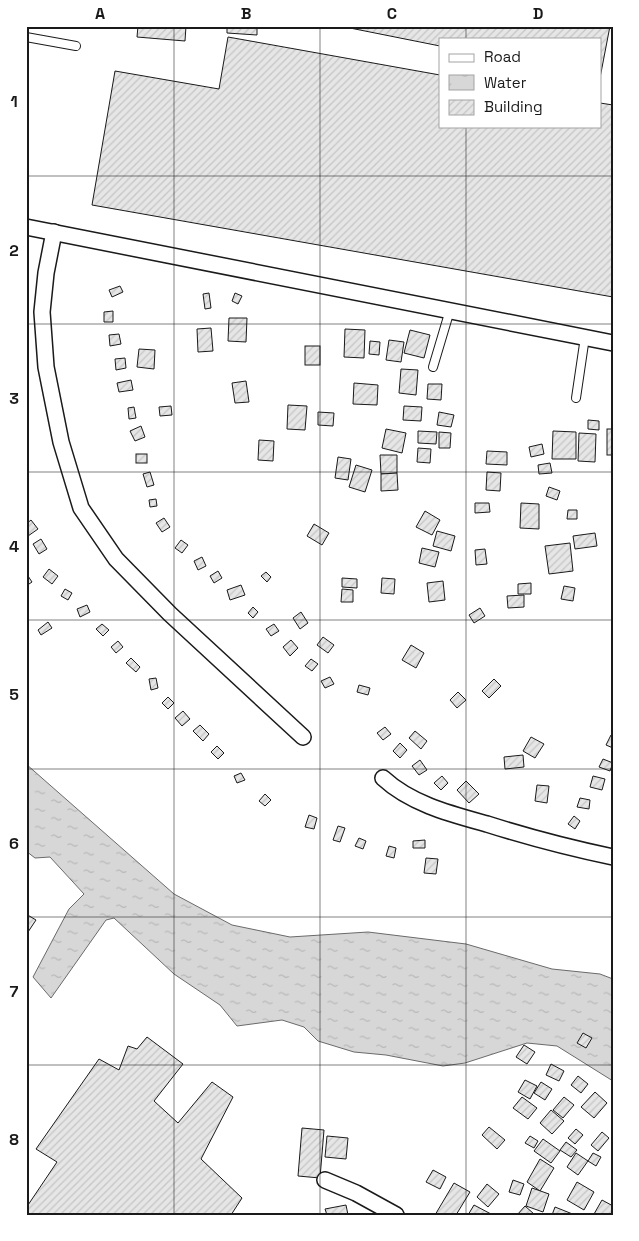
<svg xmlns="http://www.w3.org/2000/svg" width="639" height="1241" font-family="'Space Grotesk',sans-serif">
	<defs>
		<pattern id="water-ripples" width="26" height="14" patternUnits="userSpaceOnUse" patternTransform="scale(1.25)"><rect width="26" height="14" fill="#d7d7d7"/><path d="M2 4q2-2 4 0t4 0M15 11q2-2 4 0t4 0" fill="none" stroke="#b8b8b8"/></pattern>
		<pattern id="building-hatch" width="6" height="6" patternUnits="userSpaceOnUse" patternTransform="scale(1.25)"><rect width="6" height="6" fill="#e6e6e6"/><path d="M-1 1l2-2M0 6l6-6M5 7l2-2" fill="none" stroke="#c5c5c5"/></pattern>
	</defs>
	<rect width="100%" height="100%" fill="#fff"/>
	<path fill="url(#water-ripples)" stroke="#6a6a6a" d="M26 764 174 894 232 925 290 937 368 932 466 944 552 969 600 974 613 979V1081L557 1046 527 1043 465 1063 443 1066 386 1055 354 1052 318 1041 304 1027 282 1020 237 1026 220 1005 174 974 114 918 106 920 51 998 33 977 69 909 84 894 50 857 35 858 26 851Z"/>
	<g fill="url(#building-hatch)" stroke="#1a1a1a">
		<path d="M138 26H186L185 41 137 37Z"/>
		<path d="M227 26H257V35L227 33Z"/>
		<path d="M340 26H610L600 78V39H440V46Z"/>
		<path d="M228 37 440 75V126H600V103L613 105V297L92 205 115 71 219 89Z"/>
		<path d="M120 286 123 292 112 297 109 290Z"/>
		<path d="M209 293 211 308 205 309 203 294Z"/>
		<path d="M235 293 242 296 238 304 232 301Z"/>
		<path d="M113 311V322H104V312Z"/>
		<path d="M229 318H247L246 342 228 341Z"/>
		<path d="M211 328 213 351 198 352 197 329Z"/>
		<path d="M345 329 365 330 364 358 344 357Z"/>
		<path d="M410 330 430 335 424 358 404 353Z"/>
		<path d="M119 334 121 344 110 346 109 335Z"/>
		<path d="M389 340 404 342 401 362 386 360Z"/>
		<path d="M370 341 380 342 379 355 369 354Z"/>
		<rect x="305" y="346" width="15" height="19"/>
		<path d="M139 349 155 350 154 369 137 367Z"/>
		<path d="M125 358 126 368 116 370 115 359Z"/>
		<path d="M401 369 418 370 416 395 399 393Z"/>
		<path d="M131 380 133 390 119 392 117 383Z"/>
		<path d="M246 381 249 402 235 403 232 383Z"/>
		<path d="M354 383 378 385 377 405 353 404Z"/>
		<path d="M428 384H442L441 400 427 399Z"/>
		<path d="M288 405 307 406 305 430 287 429Z"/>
		<path d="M171 406 172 415 160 416 159 407Z"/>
		<path d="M404 406 422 407 421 421 403 420Z"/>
		<path d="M134 407 136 418 129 419 128 408Z"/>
		<path d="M318 412 334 413 333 426 318 425Z"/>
		<path d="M439 412 454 415 451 427 437 425Z"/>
		<path d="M588 420 599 421V430L588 429Z"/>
		<path d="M141 426 145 437 135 441 130 431Z"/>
		<path d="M386 429 406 433 402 453 382 448Z"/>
		<rect x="607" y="429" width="6" height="26"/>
		<path d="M418 431 437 432 436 444 418 443Z"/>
		<path d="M553 431 576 432V459H552Z"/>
		<path d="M439 432 451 433 450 448H439Z"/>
		<path d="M579 433 596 434 595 462 578 461Z"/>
		<path d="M259 440 274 441 273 461 258 460Z"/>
		<path d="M542 444 544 454 531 457 529 447Z"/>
		<path d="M418 448 431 449 430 463 417 462Z"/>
		<path d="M487 451 507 452V465L486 464Z"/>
		<rect x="136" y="454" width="11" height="9"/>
		<path d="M380 455H397V473L381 474Z"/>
		<path d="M338 457 351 459 348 480 335 478Z"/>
		<path d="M550 463 552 473 539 474 538 465Z"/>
		<path d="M356 465 372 470 365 492 349 487Z"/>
		<path d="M150 472 154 485 147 487 143 474Z"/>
		<path d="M487 472 501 473 500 491 486 490Z"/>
		<path d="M397 473 398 490 381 491V474Z"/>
		<path d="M549 487 560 491 557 500 546 496Z"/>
		<path d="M156 499 157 506 150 507 149 500Z"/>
		<path d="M475 503H489L490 512 475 513Z"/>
		<path d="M521 503 539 504V529L520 528Z"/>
		<path d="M568 510H577V519H567Z"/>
		<path d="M425 511 440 520 432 535 416 527Z"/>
		<path d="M164 518 170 527 162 532 156 523Z"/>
		<path d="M31 520 38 529 28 536 26 524Z"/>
		<path d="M314 524 329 533 322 545 307 536Z"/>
		<path d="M437 531 455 536 451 551 433 546Z"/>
		<path d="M595 533 597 546 575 549 573 536Z"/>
		<path d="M41 539 47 549 39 554 33 544Z"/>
		<path d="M181 540 188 545 182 553 175 548Z"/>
		<path d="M570 543 573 571 549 574 545 546Z"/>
		<path d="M422 548 439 552 435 567 419 563Z"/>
		<path d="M485 549 487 564 476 565 475 550Z"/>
		<path d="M202 557 206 566 198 570 194 561Z"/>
		<path d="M49 569 58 576 52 584 43 577Z"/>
		<path d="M218 571 222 578 214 583 210 576Z"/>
		<path d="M266 572 271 577 267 582 261 576Z"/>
		<path d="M26 573 32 582 26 586Z"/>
		<path d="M342 578 357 579V588L342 587Z"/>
		<path d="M382 578 395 579 394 594 381 593Z"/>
		<path d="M443 581 445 600 429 602 427 583Z"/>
		<path d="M531 583V594H518V584Z"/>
		<path d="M241 585 245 595 230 600 227 590Z"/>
		<path d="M564 586 575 588 573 601 561 599Z"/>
		<path d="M65 589 72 593 68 600 61 596Z"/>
		<path d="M342 589 353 590V602H341Z"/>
		<path d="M524 595V607L508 608 507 596Z"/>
		<path d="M87 605 90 612 80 617 77 609Z"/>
		<path d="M253 607 258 612 253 618 248 613Z"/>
		<path d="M480 608 485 616 474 623 469 615Z"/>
		<path d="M301 612 308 623 300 629 293 618Z"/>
		<path d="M48 622 52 628 41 635 38 630Z"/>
		<path d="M102 624 109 630 103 636 96 629Z"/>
		<path d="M274 624 279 631 271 636 266 629Z"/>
		<path d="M323 637 334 645 328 653 317 645Z"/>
		<path d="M291 640 298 648 290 656 283 647Z"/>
		<path d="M118 641 123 647 116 653 111 647Z"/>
		<path d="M411 645 424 653 416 668 402 660Z"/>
		<path d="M131 658 140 667 136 672 126 663Z"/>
		<path d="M311 659 318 664 312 671 305 666Z"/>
		<path d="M330 677 334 684 325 688 321 681Z"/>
		<path d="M156 678 158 688 151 690 149 679Z"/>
		<path d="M494 679 501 686 489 698 482 691Z"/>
		<path d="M359 685 370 688 368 695 357 692Z"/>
		<path d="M458 692 466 700 457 708 450 700Z"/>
		<path d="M168 697 174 703 168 709 162 703Z"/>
		<path d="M183 711 190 719 182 726 175 718Z"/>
		<path d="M200 725 209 734 203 741 193 731Z"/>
		<path d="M385 727 391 734 383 740 377 733Z"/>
		<path d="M415 731 427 741 421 749 409 738Z"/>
		<path d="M611 735H613V748L606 745Z"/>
		<path d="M531 737 544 744 535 758 523 751Z"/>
		<path d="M400 743 407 750 400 758 393 751Z"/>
		<path d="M217 746 224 753 218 759 211 752Z"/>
		<path d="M523 755 524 767 505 769 504 757Z"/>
		<path d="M603 759 613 763 610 771 599 767Z"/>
		<path d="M420 760 427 770 419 775 412 766Z"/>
		<path d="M241 773 245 780 237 783 234 776Z"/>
		<path d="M442 776 448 783 441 790 434 783Z"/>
		<path d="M593 776 605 779 602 790 590 787Z"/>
		<path d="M466 781 479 794 469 803 457 790Z"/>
		<path d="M537 785 549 786 547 803 535 801Z"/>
		<path d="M265 794 271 800 265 806 259 801Z"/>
		<path d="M580 798 590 800 589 809 577 807Z"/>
		<path d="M309 815 317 818 314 829 305 827Z"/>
		<path d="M574 816 580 821 575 829 568 824Z"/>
		<path d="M338 826 345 828 340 842 333 840Z"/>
		<path d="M359 838 366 841 363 849 355 846Z"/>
		<path d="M425 840V848H413V841Z"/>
		<path d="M389 846 396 848 394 858 386 856Z"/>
		<path d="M426 858 438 859 436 874 424 873Z"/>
		<path d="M26 914 36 920 26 935Z"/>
		<path d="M583 1033 592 1038 586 1048 577 1043Z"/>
		<path d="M147 1037 183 1064 154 1101 178 1123 212 1082 233 1097 201 1159 242 1198 231 1215H26V1208L57 1162 36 1149 99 1059 119 1070 128 1046 137 1049Z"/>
		<path d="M524 1045 535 1052 527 1064 516 1057Z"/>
		<path d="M551 1064 564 1071 559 1081 546 1075Z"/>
		<path d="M578 1076 588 1084 581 1093 571 1085Z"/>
		<path d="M525 1080 537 1086 530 1099 518 1092Z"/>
		<path d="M541 1082 552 1089 545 1100 534 1093Z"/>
		<path d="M595 1092 607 1103 594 1118 581 1107Z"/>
		<path d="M522 1097 537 1108 528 1119 513 1108Z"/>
		<path d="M564 1097 574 1105 563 1118 553 1110Z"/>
		<path d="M551 1110 564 1121 552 1134 540 1123Z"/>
		<path d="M489 1127 505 1140 497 1149 482 1135Z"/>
		<path d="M302 1128 324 1130 320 1178 298 1176Z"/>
		<path d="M576 1129 583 1135 575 1144 568 1138Z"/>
		<path d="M602 1132 609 1138 598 1151 591 1145Z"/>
		<path d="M327 1136 348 1138 346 1159 325 1157Z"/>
		<path d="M530 1136 538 1141 534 1148 525 1143Z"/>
		<path d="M543 1139 560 1151 551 1163 534 1151Z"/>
		<path d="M566 1142 577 1150 571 1157 560 1150Z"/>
		<path d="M576 1153 588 1161 578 1175 567 1167Z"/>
		<path d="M593 1153 601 1157 596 1166 588 1161Z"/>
		<path d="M540 1159 554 1168 540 1191 527 1182Z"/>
		<path d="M433 1170 446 1177 440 1189 426 1182Z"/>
		<path d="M513 1180 524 1184 520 1195 509 1192Z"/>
		<path d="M577 1182 594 1192 584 1210 567 1200Z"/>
		<path d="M454 1183 470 1192 456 1215H435Z"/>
		<path d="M487 1184 499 1194 488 1207 477 1197Z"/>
		<path d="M532 1188 549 1194 543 1212 526 1206Z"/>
		<path d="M602 1200 613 1206V1215L594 1214Z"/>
		<path d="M346 1205 348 1215H327L325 1209Z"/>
		<path d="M474 1205 491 1214V1215H468Z"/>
		<path d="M525 1206 534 1214 533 1215H517Z"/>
		<path d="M555 1207 575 1215H552Z"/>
	</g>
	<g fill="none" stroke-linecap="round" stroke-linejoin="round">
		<defs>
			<g id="lane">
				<path d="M26 37 76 46"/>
				<path d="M433 367 450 310"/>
				<path d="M576 398 585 337"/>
			</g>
			<g id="street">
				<path d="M26 227 613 343"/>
				<path d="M54 232 46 273 42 312 46 367 61 442 81 508 116 559 170 614 303 737"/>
				<path d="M383 778C411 804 451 814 487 824 528 837 570 848 613 857"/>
				<path d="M325 1180 356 1193 396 1215"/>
			</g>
		</defs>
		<use href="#lane" stroke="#1a1a1a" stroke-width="10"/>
		<use href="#street" stroke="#1a1a1a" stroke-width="18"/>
		<use href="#lane" stroke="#fff" stroke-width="8"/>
		<use href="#street" stroke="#fff" stroke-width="15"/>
	</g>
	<path fill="none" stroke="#1a1a1a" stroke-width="1" stroke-opacity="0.55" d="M174 26V1215M320 26V1215M466 26V39M466 126V1215M26 176H613M26 324H613M26 472H613M26 620H613M26 769H613M26 917H613M26 1065H613"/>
	<rect width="639" height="1241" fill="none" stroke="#ffffff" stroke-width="55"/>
	<rect x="439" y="38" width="162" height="90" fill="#ffffff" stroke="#a3a3a3"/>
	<rect x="449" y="54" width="25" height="8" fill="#ffffff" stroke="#a3a3a3"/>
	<text x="484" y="62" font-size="15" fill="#1a1a1a">Road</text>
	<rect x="449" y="75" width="25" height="15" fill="url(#water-ripples)" stroke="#a3a3a3"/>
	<text x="484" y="88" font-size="15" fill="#1a1a1a">Water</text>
	<rect x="449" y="100" width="25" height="15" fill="url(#building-hatch)" stroke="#a3a3a3"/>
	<text x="484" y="112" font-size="15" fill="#1a1a1a">Building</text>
	<rect x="28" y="28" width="584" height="1186" fill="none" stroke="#1a1a1a" stroke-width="2"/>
	<g font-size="16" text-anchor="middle" font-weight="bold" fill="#1a1a1a">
		<text x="100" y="19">A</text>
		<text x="246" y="19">B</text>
		<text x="392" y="19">C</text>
		<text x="538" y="19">D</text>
		<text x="14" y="107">1</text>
		<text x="14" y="256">2</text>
		<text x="14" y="404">3</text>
		<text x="14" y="552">4</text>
		<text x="14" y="700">5</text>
		<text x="14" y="849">6</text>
		<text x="14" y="997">7</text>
		<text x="14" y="1145">8</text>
	</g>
</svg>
